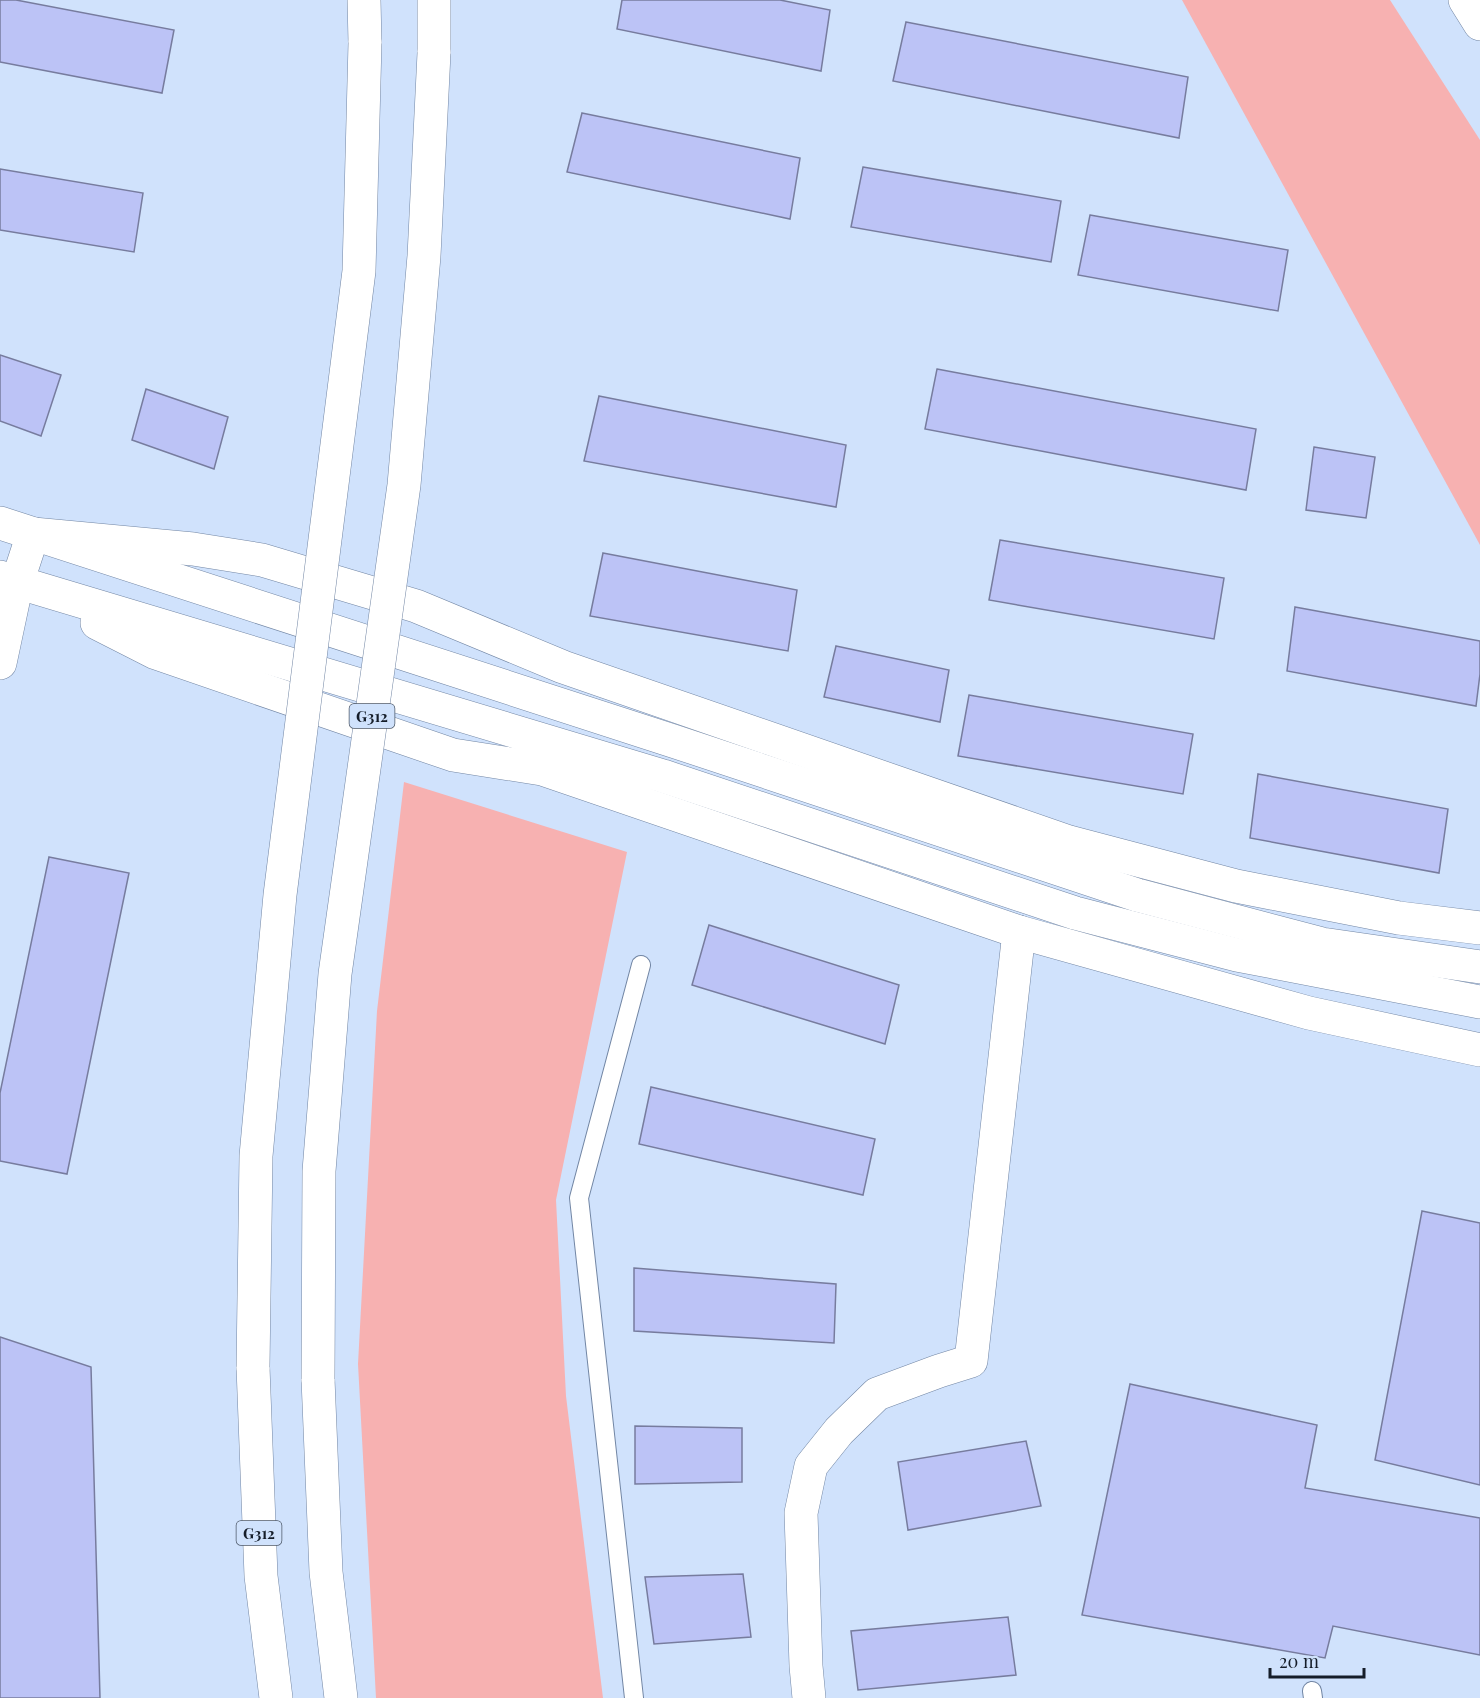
<svg xmlns="http://www.w3.org/2000/svg" width="1480" height="1698" font-family="'Playfair Display',serif">
	<rect width="100%" height="100%" fill="#d0e2fc"/>
	<g fill="#f7b1b1">
		<path d="M1182 0H1390L1480 140V545Z"/>
		<path d="M404 782 627 852 556 1200 566 1396 603 1698H376L358 1364 377 1011Z"/>
	</g>
	<g fill="#bcc3f6" stroke="#777c9e" stroke-width="1.5">
		<path d="M0 0H16L174 30 162 93 0 62Z"/>
		<path d="M622 0H780L830 10 821 71 617 29Z"/>
		<path d="M906 22 1188 77 1179 138 893 81Z"/>
		<path d="M582 113 800 158 790 219 567 172Z"/>
		<path d="M863 167 1061 201 1051 262 851 227Z"/>
		<path d="M0 169 143 193 134 252 0 230Z"/>
		<path d="M1090 215 1288 250 1278 311 1078 275Z"/>
		<path d="M0 355 61 375 41 436 0 421Z"/>
		<path d="M937 369 1256 429 1246 490 925 429Z"/>
		<path d="M146 389 228 417 214 469 132 440Z"/>
		<path d="M599 396 846 445 836 507 584 461Z"/>
		<path d="M1314 447 1375 457 1366 518 1306 510Z"/>
		<path d="M1000 540 1224 578 1214 639 989 600Z"/>
		<path d="M603 553 797 590 788 651 590 616Z"/>
		<path d="M1295 607 1480 641V674L1476 706 1287 671Z"/>
		<path d="M836 646 949 670 940 722 824 697Z"/>
		<path d="M969 695 1193 734 1183 794 958 756Z"/>
		<path d="M1258 774 1448 809 1439 873 1250 838Z"/>
		<path d="M49 857 129 873 67 1174 0 1161V1093Z"/>
		<path d="M709 925 899 985 885 1044 692 985Z"/>
		<path d="M651 1087 875 1139 863 1195 639 1144Z"/>
		<path d="M1422 1211 1480 1223V1485L1375 1460Z"/>
		<path d="M634 1268 836 1284 834 1343 634 1331Z"/>
		<path d="M0 1337 91 1367 100 1698H0Z"/>
		<path d="M1130 1384 1317 1425 1305 1488 1480 1518V1655L1333 1626 1325 1658 1082 1615Z"/>
		<path d="M635 1426 742 1428V1482L635 1484Z"/>
		<path d="M1026 1441 1041 1506 908 1530 898 1462Z"/>
		<path d="M743 1574 751 1637 654 1644 645 1577Z"/>
		<path d="M1008 1617 1016 1675 858 1690 851 1631Z"/>
	</g>
	<g fill="none" stroke-linecap="round" stroke-linejoin="round">
		<defs>
			<g id="lane">
				<path d="M1312 1691 1313 1698"/>
				<path d="M634 1698 579 1198 641 965"/>
			</g>
			<path id="street" d="M809 1698 806 1666 801 1513 811 1466 839 1431 877 1394 939 1371 971 1361 1019 932"/>
			<g id="secondary">
				<path d="M0 523 673 741 1137 895 1322 944 1480 967"/>
				<path d="M0 577 663 776 1075 913 1237 955 1480 1002"/>
				<path d="M97 623 156 653 453 755 542 769 1019 932 1309 1013 1480 1050"/>
				<path d="M0 663 17 583 33 534 193 549 262 560 416 606 563 667 1069 842 1236 886 1399 918 1480 928"/>
			</g>
			<g id="highway">
				<path d="M364 0 365 43"/>
				<path d="M434 0V53"/>
				<path d="M1465 0 1480 24"/>
				<path d="M253 1367 261 1576 276 1698"/>
				<path d="M318 1379 326 1572 341 1698"/>
			</g>
		</defs>
		<use href="#lane" stroke="#7286a4" stroke-width="20"/>
		<use href="#street" stroke="#7286a4" stroke-width="34"/>
		<use href="#secondary" stroke="#7286a4" stroke-width="34"/>
		<use href="#highway" stroke="#7286a4" stroke-width="34"/>
		<use href="#lane" stroke="#fff" stroke-width="18"/>
		<use href="#street" stroke="#fff" stroke-width="33"/>
		<use href="#secondary" stroke="#fff" stroke-width="33"/>
		<use href="#highway" stroke="#fff" stroke-width="33"/>
		<defs>
			<g id="highway-bridge">
				<path d="M253 1367 256 1156 280 895 359 271 365 43"/>
				<path d="M318 1379 319 1171 335 974 404 485 424 256 434 53"/>
			</g>
		</defs>
		<use href="#highway-bridge" stroke="#7286a4" stroke-width="34" stroke-linecap="butt"/>
		<use href="#highway-bridge" stroke="#fff" stroke-width="33"/>
	</g>
	<g text-anchor="middle" dominant-baseline="central" stroke-width="5" stroke-linejoin="round" paint-order="stroke">
		<g fill="#d0e2fc" stroke="#4d5868" stroke-width="1.5">
			<rect x="349.5" y="704" width="45" height="24" rx="4.5"/>
			<rect x="236.5" y="1521" width="45" height="24" rx="4.5"/>
		</g>
		<g font-size="15" font-weight="bold" fill="#151d29">
			<text x="372" y="716">G312</text>
			<text x="259" y="1533">G312</text>
		</g>
	</g>
	<path d="M1270 1668v9h94v-9" fill="none" stroke="#151d29" stroke-width="3"/>
	<text x="1279" y="1668" font-size="18" fill="#151d29" stroke="#d0e2fc" stroke-width="4.5" paint-order="stroke">20 m</text>
</svg>
